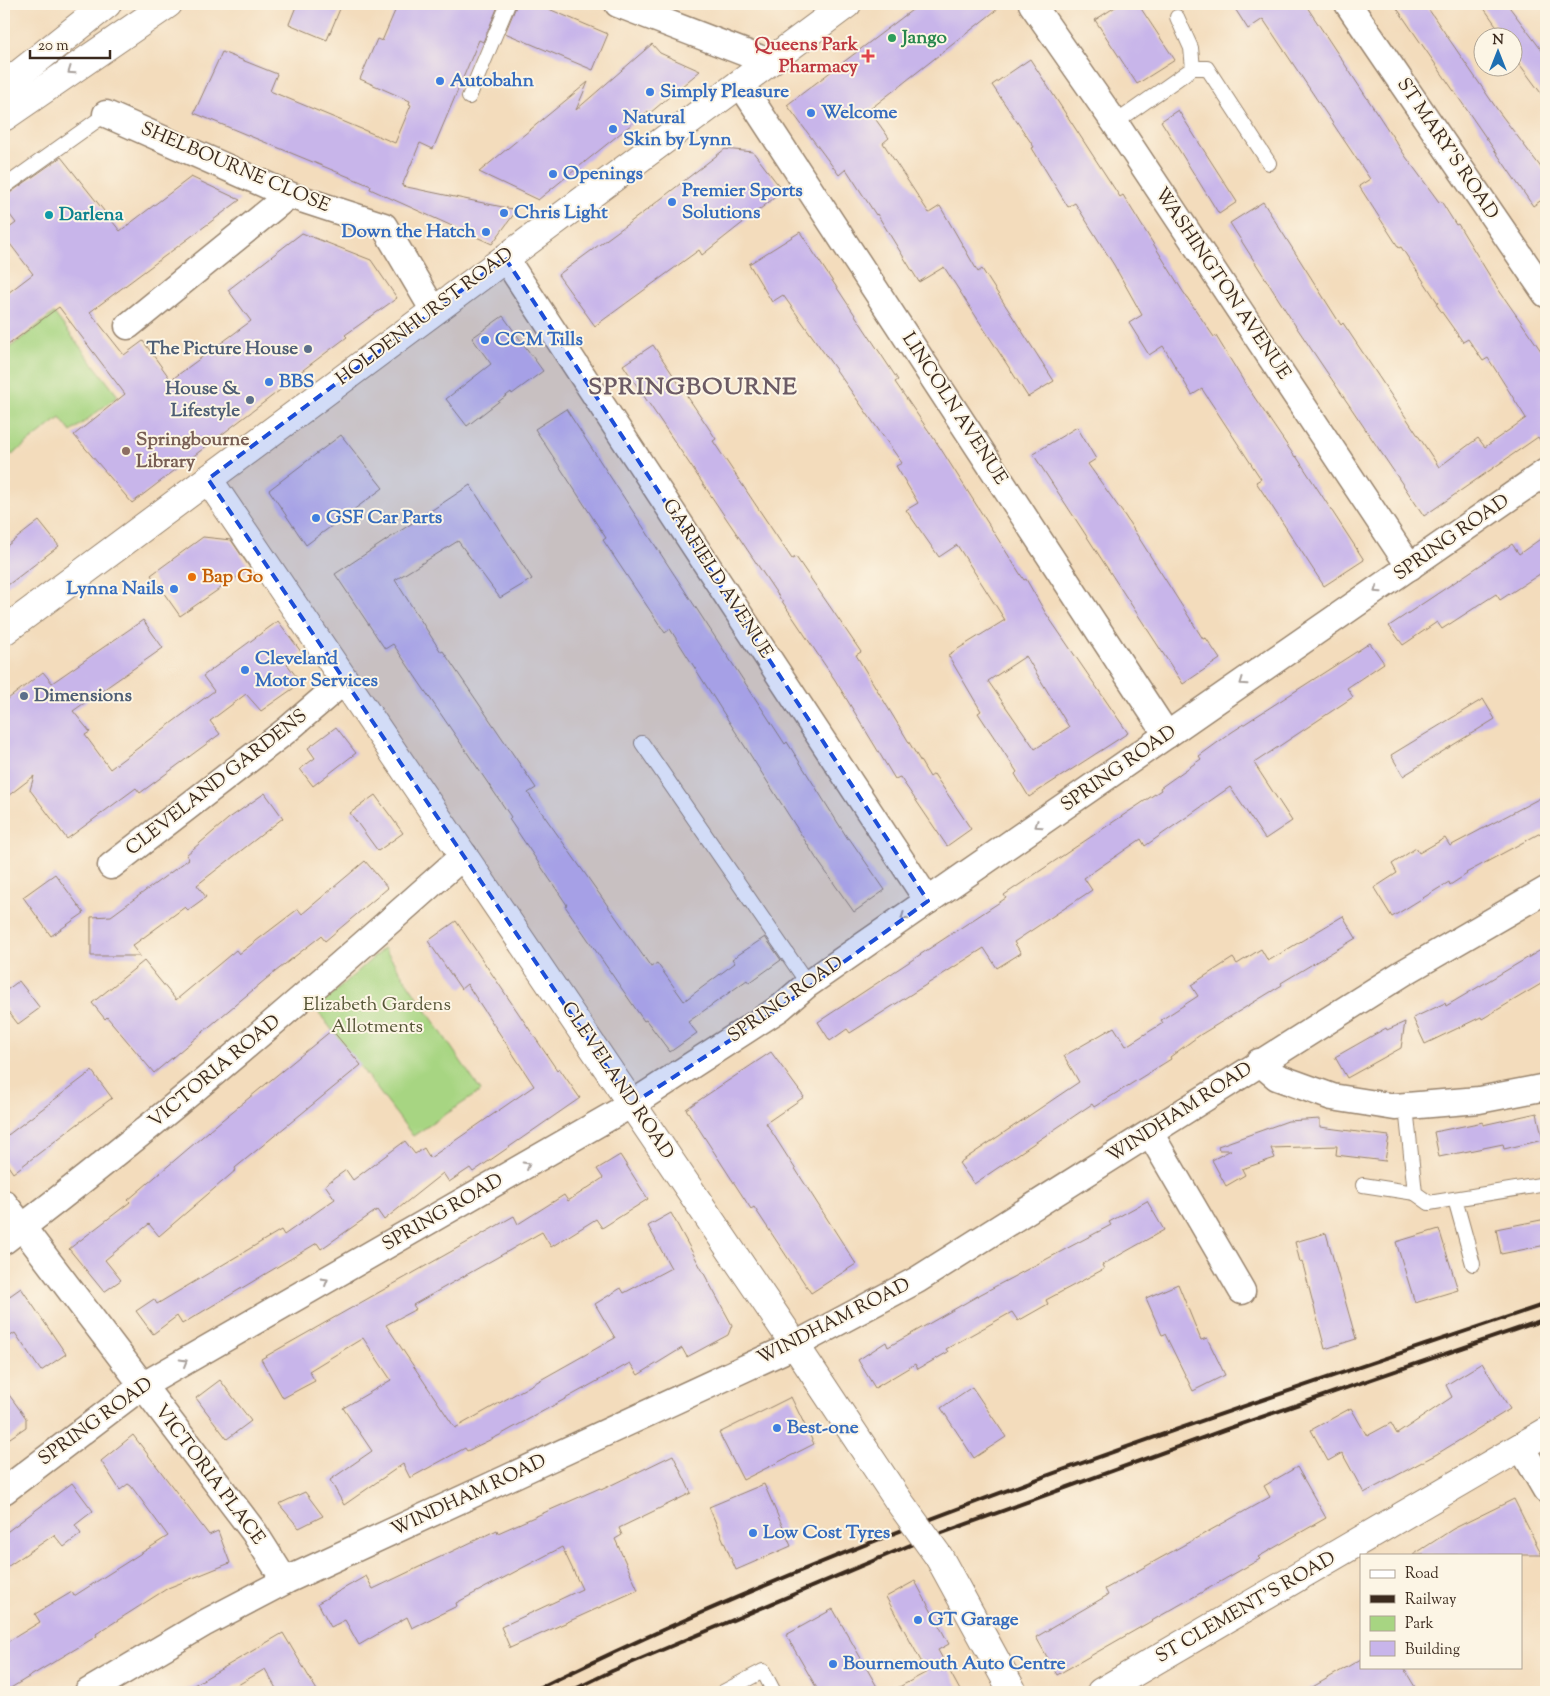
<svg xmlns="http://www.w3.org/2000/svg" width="1550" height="1696" font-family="'Sorts Mill Goudy',serif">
	<rect width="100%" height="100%" fill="#fcf5e5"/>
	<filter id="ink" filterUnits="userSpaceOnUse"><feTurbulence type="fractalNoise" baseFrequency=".02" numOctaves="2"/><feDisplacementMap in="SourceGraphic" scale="10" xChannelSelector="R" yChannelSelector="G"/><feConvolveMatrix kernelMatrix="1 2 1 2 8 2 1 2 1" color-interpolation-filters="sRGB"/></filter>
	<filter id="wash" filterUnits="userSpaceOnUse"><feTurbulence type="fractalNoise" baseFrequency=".0096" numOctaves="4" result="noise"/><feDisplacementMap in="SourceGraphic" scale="20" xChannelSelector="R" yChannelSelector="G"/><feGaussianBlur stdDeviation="1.12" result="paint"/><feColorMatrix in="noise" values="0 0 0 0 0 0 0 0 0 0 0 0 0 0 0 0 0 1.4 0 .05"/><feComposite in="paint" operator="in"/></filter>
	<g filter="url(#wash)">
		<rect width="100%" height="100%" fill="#f3dcbc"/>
		<g fill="#a7d582" stroke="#718050">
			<path d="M54 313 118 396 71 432 60 418 12 455 4 444V352Z"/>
			<path d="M384 948 481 1091 413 1136 316 1009Z"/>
		</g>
		<g id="blocks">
			<g fill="#c8b5ea" fill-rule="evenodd">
				<path d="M297 4H342L327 40 289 24Z"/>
				<path d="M398 4H499L483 42 479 40 433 149 420 143 402 186 517 210 492 244 370 189 371 186 194 113 222 52 277 74 270 91 395 143 411 105 409 104 410 101 360 79 377 39 382 41Z"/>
				<path d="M517 4H537L608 34 593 70 505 33Z"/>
				<path d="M920 4H1004L869 110 889 138 883 143 929 213 940 206 978 272 982 269 1054 381 1028 397 944 267 919 282 877 214 876 215 846 169 839 175 787 105Z"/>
				<path d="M1120 4H1138L1175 60 1137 84 1095 20Z"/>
				<path d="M1232 4H1305L1406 157 1439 202 1441 201 1456 225 1458 224 1496 286 1546 358V450L1538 437 1424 516 1293 322 1230 223 1263 202 1341 325 1343 323 1439 467 1478 438 1485 447 1526 418 1488 358 1483 361 1468 339 1463 342 1436 304 1438 303 1401 247 1399 248 1359 186 1370 179 1263 19 1248 29Z"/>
				<path d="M1394 4H1425L1499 112 1546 174V197L1533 206Z"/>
				<path d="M1481 4H1507L1546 56V100L1512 54V38H1505Z"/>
				<path d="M652 44 660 53 700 71 650 113 648 111 544 195 538 200 479 172 588 82 576 110Z"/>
				<path d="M1030 59 1120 197 1123 195 1182 290 1214 337 1216 336 1246 385 1295 457 1296 456 1364 560 1324 586 1256 482 1261 479 1202 389 1192 395 1163 346 1149 355 1129 323 1142 315 1114 265 1075 203 1068 207 1032 148 1034 147 992 85Z"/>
				<path d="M1178 110 1237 202 1219 214 1161 121Z"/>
				<path d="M725 149 753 152 783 191 702 255 699 250 595 326 558 275 644 212Z"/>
				<path d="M61 157 120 231 191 177 240 200 90 312 124 355 143 341 171 380 251 321 228 290 302 233 371 260 397 298 345 335 347 337 287 382 288 384 132 503 74 435 125 394 59 307 4 348V296L33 274 4 236V232L16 223 4 207V197Z"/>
				<path d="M800 232 898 380 895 382 939 446 1024 580 1026 579 1045 612 1128 733 1029 797 1015 774 1017 772 978 713 981 711 948 655 1005 620 957 545 939 557 906 510 918 503 896 466 902 463 783 295 772 302 749 264ZM1026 656 1069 727 1035 749 988 681Z"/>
				<path d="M503 316 543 371 512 394 511 392 467 426 446 399 491 364 472 338Z"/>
				<path d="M653 345 716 439 713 441 792 559 796 557 861 652 856 655 930 777 934 774 971 829 947 846 900 777 895 779 835 680 623 365Z"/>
				<path d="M566 409 785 744 787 742 848 839 849 838 885 890 854 912 816 858 670 629 665 633 603 540 606 538 535 429Z"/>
				<path d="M1077 427 1096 459 1088 464 1125 516 1203 639 1206 638 1220 659 1183 684 1033 454Z"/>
				<path d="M341 435 383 488 306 545 269 490Z"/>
				<path d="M470 485 532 579 500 598 458 541 395 580 441 652 443 651 536 788 528 793 651 967 657 963 684 1001 735 963 732 959 765 937 781 960 749 983 747 980 688 1022 697 1033 670 1052 646 1020 644 1021 565 906 567 905 509 819 511 817 393 644 385 649 335 574Z"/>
				<path d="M39 521 59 546 4 588V548Z"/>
				<path d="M1546 535V570L1500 600 1496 594 1442 629 1437 622 1403 645 1389 626 1512 544 1519 554Z"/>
				<path d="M203 537 231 540 250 568 180 616 151 575Z"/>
				<path d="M143 620 163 648 73 711 90 732 85 735 110 769 214 691 203 676 278 621 302 653 287 664 301 683 261 711 246 694 210 721 220 734 140 793 136 788 67 839 30 790 34 776 4 799V702L43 672 52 683Z"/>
				<path d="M1370 643 1384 663 1347 688 1353 697 1254 763 1292 821 1265 839 1230 787 1145 846 1141 839 1084 878 1092 890 1014 942 1021 953 997 968 984 948 850 1033 847 1029 830 1041 818 1022 1006 898 1004 895 1161 790 1160 788 1201 759 1199 756 1232 732Z"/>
				<path d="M1483 699 1495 719 1403 776 1391 755Z"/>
				<path d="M336 727 356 753 313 786 300 769 315 758 308 748Z"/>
				<path d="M265 793 283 818 197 885 206 897 188 910 185 907 132 946 140 956H91V917L111 916 189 859 186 855 228 819Z"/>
				<path d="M375 795 403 833 378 851 350 813Z"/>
				<path d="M1546 795V830L1466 873 1467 874 1450 885 1449 882 1392 917 1374 888 1397 873 1392 864 1416 848 1419 853 1445 838 1450 846Z"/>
				<path d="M365 861 388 888 325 941 321 936 266 979 154 1073 107 1017 105 1019 92 1003 144 961 176 1000 236 950 239 954 298 909 302 914Z"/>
				<path d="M55 874 84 913 51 936 23 897Z"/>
				<path d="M1343 916 1356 938 1281 983 1282 985 1200 1035 1170 1057 1171 1059 1094 1107 1092 1104 974 1184 959 1163 1079 1082 1064 1056 1114 1027 1126 1046 1163 1023 1161 1020 1198 996 1191 985 1233 958 1237 964 1261 949 1268 961Z"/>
				<path d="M456 921 557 1070 559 1068 580 1098 473 1172 470 1168 449 1182 443 1173 384 1220 377 1210 321 1249 317 1243 182 1324 177 1316 153 1334 136 1311 154 1299 157 1304 281 1230 284 1235 335 1199 325 1185 346 1170 353 1180 405 1141 415 1154 424 1148 430 1158 534 1086 467 984 461 989 428 941Z"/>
				<path d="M1546 947V981L1482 1019 1481 1017 1425 1044 1413 1018 1445 1003 1446 1006Z"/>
				<path d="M19 981 40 1008 18 1024 4 1006V992Z"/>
				<path d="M1405 1022 1401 1048 1347 1078 1335 1057 1386 1028 1387 1030Z"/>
				<path d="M332 1030 361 1065 235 1168 236 1170 159 1236 149 1224 105 1260 121 1280 104 1292 69 1249 130 1202 128 1200 222 1120Z"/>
				<path d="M771 1052 804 1097 766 1123 856 1264 811 1293 754 1207 751 1209 686 1109Z"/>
				<path d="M92 1071 112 1098 13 1173 4 1160V1138Z"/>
				<path d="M1537 1113 1543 1140 1504 1149 1503 1144 1439 1157 1434 1132 1483 1122V1125Z"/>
				<path d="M1320 1119V1127L1389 1136 1385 1161 1336 1155 1337 1146 1271 1148 1275 1158 1242 1169 1245 1175 1226 1186 1212 1160 1231 1150H1219L1218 1146 1288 1121Z"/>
				<path d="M620 1155 648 1199 602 1228 596 1219 551 1247 542 1232 413 1305 416 1309 386 1325 455 1428 615 1338 595 1304 621 1288 624 1293 671 1268 648 1226 671 1213 732 1325 728 1335 687 1357 682 1348 638 1375 630 1363 500 1435 467 1451 465 1448 410 1478 403 1464 344 1505 330 1480 372 1451 343 1408 391 1380 363 1338 309 1371 315 1381 283 1398 261 1359 514 1216 518 1224 564 1195 568 1201 603 1178 597 1169Z"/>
				<path d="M1147 1201 1164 1230 1102 1265 1104 1269 1046 1300 1048 1304 1018 1321 1012 1312 946 1349 948 1352 918 1369 915 1364 875 1388 858 1360 886 1342 888 1347 981 1294 1111 1225 1109 1222Z"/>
				<path d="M1546 1219V1245L1501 1254 1496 1229Z"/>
				<path d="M1439 1229 1458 1290 1415 1303 1396 1242Z"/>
				<path d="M1326 1233 1356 1339 1325 1349 1302 1261 1300 1262 1295 1242Z"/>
				<path d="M1178 1284 1201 1340 1207 1338 1225 1375 1193 1391 1165 1334 1162 1335 1146 1298Z"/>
				<path d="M21 1288 66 1354 41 1371 15 1333 4 1340V1300Z"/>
				<path d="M1482 1363 1510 1409 1437 1454 1364 1493 1342 1453 1328 1461 1311 1430 1351 1408 1367 1436 1391 1423 1397 1434 1452 1397 1446 1385Z"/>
				<path d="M220 1380 251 1421 227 1439 196 1398Z"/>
				<path d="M972 1387 1006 1437 974 1458 941 1408Z"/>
				<path d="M4 1388 26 1418V1427L4 1442Z"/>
				<path d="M791 1397 814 1444 743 1480 719 1433Z"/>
				<path d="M133 1435 209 1535 218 1531 230 1563 168 1588 96 1634 97 1636 4 1692V1644L40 1622 35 1614 72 1592 74 1596 168 1536 131 1486 128 1484 120 1490 101 1461Z"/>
				<path d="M673 1455 691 1493 619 1528 622 1535 615 1539 638 1590 510 1648 501 1627 582 1589 562 1547 456 1603 457 1606 412 1628 407 1617 359 1645 345 1620 331 1627 318 1603 366 1576 373 1589 497 1530 498 1533 600 1488 601 1490Z"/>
				<path d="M1297 1467 1326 1518 1258 1557 1260 1559 1057 1675 1036 1637 1108 1595 1105 1589 1270 1497 1264 1486Z"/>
				<path d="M72 1483 93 1511 75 1525 81 1534 64 1547 54 1535 4 1569V1534Z"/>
				<path d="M764 1484 791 1546 736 1570 709 1507Z"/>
				<path d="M305 1492 323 1516 299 1528 279 1504Z"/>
				<path d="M1514 1499 1542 1555H1413L1453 1529Z"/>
				<path d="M915 1581 949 1644 938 1650 961 1692H890L927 1672 886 1597Z"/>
				<path d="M833 1609 880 1692H819L786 1635Z"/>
				<path d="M283 1633 318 1692H278L265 1669 226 1692H182Z"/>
				<path d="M1361 1659V1667H1403L1418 1692H1304Z"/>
			</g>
		</g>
	</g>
	<g filter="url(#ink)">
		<use href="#blocks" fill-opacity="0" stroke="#97836d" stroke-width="1"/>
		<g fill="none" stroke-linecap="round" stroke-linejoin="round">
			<defs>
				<g id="lane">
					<path d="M1177 17 1191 48 1193 68"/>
					<path d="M469 97 508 4"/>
					<path d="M1115 123 1193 68H1207L1269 163"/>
					<path d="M4 187 106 114"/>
					<path d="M642 743 808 984"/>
					<path d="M1406 1107 1415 1193 1429 1203 1546 1184"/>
					<path d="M1363 1185 1415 1193"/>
					<path d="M1455 1199 1473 1264"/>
					<path d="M723 1692 763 1671 774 1692"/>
				</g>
				<g id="street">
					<path d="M618 4 769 62"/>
					<path d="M1032 4 1115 123 1410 567"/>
					<path d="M1348 4 1546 294"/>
					<path d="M740 83 1167 735"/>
					<path d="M106 114 289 195 384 226 434 311"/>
					<path d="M505 258 928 901"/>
					<path d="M128 326 289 195"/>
					<path d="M111 866 287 730 345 680"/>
					<path d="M1259 1062 1277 1077 1332 1097 1395 1107 1479 1100 1546 1087"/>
					<path d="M1150 1133 1242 1291"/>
					<path d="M4 1203 254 1532 285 1581"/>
					<path d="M4 1241C164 1120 314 989 464 855"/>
					<path d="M1521 1447 1546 1490"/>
					<path d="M4 1491 142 1386 632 1104 780 1008 808 984 1546 472"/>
					<path d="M88 1692 203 1624 285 1581 795 1345 917 1280 1403 973 1546 890"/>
				</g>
				<g id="secondary">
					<path d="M208 479 795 1345 898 1500"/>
					<path d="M4 631 847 4"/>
					<path d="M939 1557 1013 1692"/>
					<path d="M1101 1692 1546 1432"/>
				</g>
				<g id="highway">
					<path d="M4 86 107 4"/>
					<path d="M4 117 168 4"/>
				</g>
			</defs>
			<use href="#lane" stroke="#97836d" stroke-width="16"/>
			<use href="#street" stroke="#97836d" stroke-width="29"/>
			<use href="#secondary" stroke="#97836d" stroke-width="30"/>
			<use href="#highway" stroke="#97836d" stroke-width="30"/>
			<use href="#lane" stroke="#fff" stroke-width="14"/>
			<use href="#street" stroke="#fff" stroke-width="26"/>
			<use href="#secondary" stroke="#fff" stroke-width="28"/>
			<use href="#highway" stroke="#fff" stroke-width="28"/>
			<g stroke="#3b2a1e" stroke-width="4">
				<path d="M531 1692C856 1531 1204 1420 1546 1304"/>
				<path d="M569 1692 612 1671 920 1541 1227 1429 1546 1319"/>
			</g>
			<defs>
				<path id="secondary-bridge" d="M898 1500 939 1557"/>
			</defs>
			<use href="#secondary-bridge" stroke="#97836d" stroke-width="30" stroke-linecap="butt"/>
			<use href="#secondary-bridge" stroke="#fff" stroke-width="28"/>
		</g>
		<defs><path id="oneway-chevron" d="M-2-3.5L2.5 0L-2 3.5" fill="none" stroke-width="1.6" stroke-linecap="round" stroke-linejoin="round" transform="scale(1.25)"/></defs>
		<g stroke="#a79f9a">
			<use href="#oneway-chevron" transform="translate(71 71) rotate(145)"/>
			<use href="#oneway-chevron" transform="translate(1377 590) rotate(145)"/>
			<use href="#oneway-chevron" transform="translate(1243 682) rotate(145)"/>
			<use href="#oneway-chevron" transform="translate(1038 825) rotate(145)"/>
			<use href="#oneway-chevron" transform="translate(904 917) rotate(145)"/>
			<use href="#oneway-chevron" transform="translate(527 1165) rotate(-30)"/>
			<use href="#oneway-chevron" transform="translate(325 1281) rotate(-30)"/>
			<use href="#oneway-chevron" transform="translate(184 1362) rotate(-30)"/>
		</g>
	</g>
	<path fill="#1d4ed8" fill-opacity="0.2" stroke="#1d4ed8" stroke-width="4" stroke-dasharray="10 6" stroke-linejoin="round" d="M505 258 928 901 780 1008 632 1104 208 479Z"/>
	<circle fill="#2e9e5b" stroke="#fcf5e5" stroke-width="2" cx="892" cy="38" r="5"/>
	<path fill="#e0444e" stroke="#fcf5e5" stroke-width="2" d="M865.5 48.5h5v5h5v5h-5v5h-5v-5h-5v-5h5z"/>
	<g fill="#3f7fe0" stroke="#fcf5e5" stroke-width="2">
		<circle cx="440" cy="81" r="5"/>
		<circle cx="650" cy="92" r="5"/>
		<circle cx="811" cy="113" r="5"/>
		<circle cx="613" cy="129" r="5"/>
		<circle cx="553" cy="174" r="5"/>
		<circle cx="672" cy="202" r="5"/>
		<circle cx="504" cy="213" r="5"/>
		<circle cx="486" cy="232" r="5"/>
		<circle cx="485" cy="340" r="5"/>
		<circle cx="269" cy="382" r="5"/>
		<circle cx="316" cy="518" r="5"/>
		<circle cx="174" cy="589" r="5"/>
		<circle cx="245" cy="670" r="5"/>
		<circle cx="777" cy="1428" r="5"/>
		<circle cx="753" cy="1533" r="5"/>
		<circle cx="918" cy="1620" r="5"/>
		<circle cx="833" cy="1664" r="5"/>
	</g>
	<circle fill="#0f9aa8" stroke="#fcf5e5" stroke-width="2" cx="49" cy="215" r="5"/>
	<g fill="#5c6f8a" stroke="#fcf5e5" stroke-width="2">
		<circle cx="308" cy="349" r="5"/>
		<circle cx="250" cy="400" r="5"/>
		<circle cx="24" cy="696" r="5"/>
	</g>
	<circle fill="#8d6e63" stroke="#fcf5e5" stroke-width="2" cx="126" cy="451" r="5"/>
	<circle fill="#e8710a" stroke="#fcf5e5" stroke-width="2" cx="192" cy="577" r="5"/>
	<g text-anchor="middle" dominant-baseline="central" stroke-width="4" stroke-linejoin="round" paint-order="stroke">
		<g font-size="19" font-weight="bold" fill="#27864d" stroke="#fcf5e5" text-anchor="start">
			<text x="902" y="38">Jango</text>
		</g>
		<g font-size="19" font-weight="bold" fill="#be3a42" stroke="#fcf5e5" text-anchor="end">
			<text x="858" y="45">Queens Park<tspan x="858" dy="22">Pharmacy</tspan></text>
		</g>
		<g font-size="19" font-weight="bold" fill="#366cbe" stroke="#fcf5e5" text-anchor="start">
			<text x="450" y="81">Autobahn</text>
			<text x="660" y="92">Simply Pleasure</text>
			<text x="821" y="113">Welcome</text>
			<text x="623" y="118">Natural<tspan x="623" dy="22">Skin by Lynn</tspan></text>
			<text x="563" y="174">Openings</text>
			<text x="682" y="191">Premier Sports<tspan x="682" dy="22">Solutions</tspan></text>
			<text x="514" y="213">Chris Light</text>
			<text x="476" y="232" text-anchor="end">Down the Hatch</text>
			<text x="495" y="340">CCM Tills</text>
			<text x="279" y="382">BBS</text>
			<text x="326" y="518">GSF Car Parts</text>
			<text x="164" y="589" text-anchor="end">Lynna Nails</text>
			<text x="255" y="659">Cleveland<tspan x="255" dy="22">Motor Services</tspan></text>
			<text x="787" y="1428">Best-one</text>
			<text x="763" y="1533">Low Cost Tyres</text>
			<text x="928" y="1620">GT Garage</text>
			<text x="843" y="1664">Bournemouth Auto Centre</text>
		</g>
		<g font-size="19" fill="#3b2a1e" stroke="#fcf5e5">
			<text transform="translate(1447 149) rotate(56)">ST MARY'S ROAD</text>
			<text transform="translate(235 168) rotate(23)">SHELBOURNE CLOSE</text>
			<text transform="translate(1222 284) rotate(56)">WASHINGTON AVENUE</text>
			<text transform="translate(425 317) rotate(-37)">HOLDENHURST ROAD</text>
			<text transform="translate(954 409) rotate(57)">LINCOLN AVENUE</text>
			<text transform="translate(1452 538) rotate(-35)">SPRING ROAD</text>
			<text transform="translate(717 579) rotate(57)">GARFIELD AVENUE</text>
			<text transform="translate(1119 769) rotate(-35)">SPRING ROAD</text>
			<text transform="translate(217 783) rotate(-38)">CLEVELAND GARDENS</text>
			<text transform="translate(786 1000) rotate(-35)">SPRING ROAD</text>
			<text transform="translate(215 1072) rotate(-40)">VICTORIA ROAD</text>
			<text transform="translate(617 1081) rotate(56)">CLEVELAND ROAD</text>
			<text transform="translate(1180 1113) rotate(-33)">WINDHAM ROAD</text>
			<text transform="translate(443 1213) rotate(-30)">SPRING ROAD</text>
			<text transform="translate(834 1322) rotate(-27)">WINDHAM ROAD</text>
			<text transform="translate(96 1422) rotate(-36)">SPRING ROAD</text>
			<text transform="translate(209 1475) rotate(53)">VICTORIA PLACE</text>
			<text transform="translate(469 1496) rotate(-25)">WINDHAM ROAD</text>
			<text transform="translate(1246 1608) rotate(-30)">ST CLEMENT'S ROAD</text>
		</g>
		<g font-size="19" font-weight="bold" fill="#0d838f" stroke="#fcf5e5" text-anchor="start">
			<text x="59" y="215">Darlena</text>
		</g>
		<g font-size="19" font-weight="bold" fill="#4e5e75" stroke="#fcf5e5" text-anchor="end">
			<text x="298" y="349">The Picture House</text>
			<text x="240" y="389">House &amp;<tspan x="240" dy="22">Lifestyle</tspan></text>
			<text x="34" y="696" text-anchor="start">Dimensions</text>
		</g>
		<g font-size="19" font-weight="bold" fill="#785e54" stroke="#fcf5e5" text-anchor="start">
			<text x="136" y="440">Springbourne<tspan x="136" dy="22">Library</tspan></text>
		</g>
		<g font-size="19" font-weight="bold" fill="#c56008" stroke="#fcf5e5" text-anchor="start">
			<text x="202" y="577">Bap Go</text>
		</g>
		<g font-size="19" fill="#565537" stroke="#fcf5e5">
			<text x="377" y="1005">Elizabeth Gardens<tspan x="377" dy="22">Allotments</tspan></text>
		</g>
		<g font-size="24" font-weight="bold" letter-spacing="1" fill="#6c5b65" stroke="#fcf5e5">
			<text x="693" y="388">SPRINGBOURNE</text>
		</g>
	</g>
	<rect width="1550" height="1696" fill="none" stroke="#fcf5e5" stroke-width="20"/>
	<rect x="1360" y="1554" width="162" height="115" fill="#fcf5e5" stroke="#afa495"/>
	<rect x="1370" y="1570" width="25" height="8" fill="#ffffff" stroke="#afa495"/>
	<text x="1405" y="1578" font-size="15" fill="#3b2a1e">Road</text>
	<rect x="1370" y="1595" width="25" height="8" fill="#3b2a1e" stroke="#afa495"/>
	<text x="1405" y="1604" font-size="15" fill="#3b2a1e">Railway</text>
	<rect x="1370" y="1616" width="25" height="15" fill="#a7d582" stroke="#afa495"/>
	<text x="1405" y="1628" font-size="15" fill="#3b2a1e">Park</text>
	<rect x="1370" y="1641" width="25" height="15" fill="#c8b5ea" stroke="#afa495"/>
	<text x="1405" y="1654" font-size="15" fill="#3b2a1e">Building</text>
	<g transform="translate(1498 52)"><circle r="24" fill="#fcf5e5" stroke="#afa495"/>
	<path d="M0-4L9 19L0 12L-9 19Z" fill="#1f6fb2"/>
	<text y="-8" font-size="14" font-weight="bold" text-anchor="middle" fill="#3b2a1e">N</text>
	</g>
	<path d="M30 50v8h80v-8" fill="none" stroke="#3b2a1e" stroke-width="2.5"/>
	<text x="38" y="50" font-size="15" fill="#3b2a1e" stroke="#fcf5e5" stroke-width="4" paint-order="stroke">20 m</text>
</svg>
